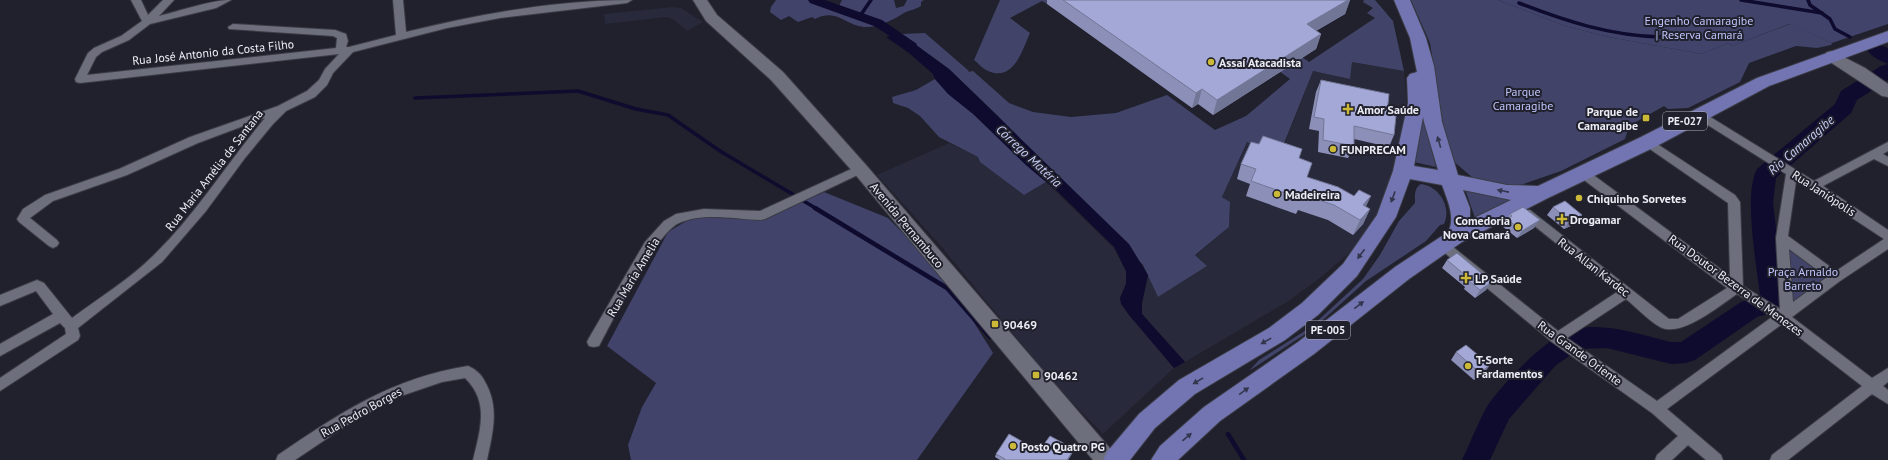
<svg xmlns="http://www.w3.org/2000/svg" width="1888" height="460" font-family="'PT Sans',sans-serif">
	<rect width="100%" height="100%" fill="#20212c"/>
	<g fill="#28293a">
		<path d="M672 7 681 8 703 22 687 31 674 20 667 17 605 24 604 14Z"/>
		<path d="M1352 62 1404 71 1407 107 1405 131 1394 173 1382 206 1353 250 1316 281 1287 302 1185 362 1142 314V303L1148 275 1158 297 1207 266 1196 255 1229 227 1230 202 1222 197 1247 141 1280 156 1313 71 1350 79Z"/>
		<path d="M949 143 978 157 980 162 1024 195 1046 182 1114 248 1126 271V284L1120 298 1129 315 1174 368 1103 434 1057 387 939 244 877 175Z"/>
	</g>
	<g fill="#414468">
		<path d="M1000 0H1055L1047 4 1042 1 1010 18 1030 33C1022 51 1013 84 986 70 982 68 978 63 974 60Z"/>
		<path d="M1364 0H1375L1393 21 1404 71 1352 62 1350 79 1313 71 1279 156 1247 142 1222 197 1230 202 1229 227 1195 255 1207 266 1158 297 1143 265 997 115 949 69 901 34 925 33 969 71 968 72 973 71 1009 103 1033 112 1071 117 1116 113 1167 95 1215 130 1246 116 1290 79 1279 71 1302 57 1309 62 1375 18 1367 13 1373 8 1363 2Z"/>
		<path d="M1411 0H1498L1565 26 1609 37 1702 54 1728 43 1732 46 1790 24 1832 43 1831 45 1817 48 1796 46 1749 63 1740 82 1688 108 1668 109 1664 106 1629 126 1625 139 1561 171 1515 187 1484 183 1473 178 1452 160 1446 143 1430 43Z"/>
		<path d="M1423 116 1436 167 1414 162Z"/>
		<path d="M1421 184C1439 186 1452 207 1444 224L1440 225 1426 241 1366 281 1313 329 1249 371 1259 360 1311 327 1363 279 1380 255 1399 221 1415 203C1415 195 1414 188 1421 184Z"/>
		<path d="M1465 189 1520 200 1476 221Z"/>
		<path d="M1782 238 1836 277 1787 314Z"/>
	</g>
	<g fill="#41436b">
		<path d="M776 0H814L838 8 842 0H894L896 8 904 6 907 0H924L921 2V6C915 10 909 10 904 13 893 20 878 28 864 27 844 25 837 8 815 19L812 17 798 22 789 16 781 20 770 12 771 7Z"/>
		<path d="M1498 0H1888V24L1832 43 1789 24 1732 46 1728 43 1702 54 1609 37 1565 26Z"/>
		<path d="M935 79C947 93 961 102 974 114 998 137 1020 161 1046 182L1024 195 980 162 978 157 939 137 920 116 908 108 893 103 892 97 916 90Z"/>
		<path d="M824 192 888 218 945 276 993 353 917 460H631L628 445 642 407 656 383 607 346 668 232 698 214 749 220 797 204Z"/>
	</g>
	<path fill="#0e0b2e" d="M896 34H901L949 69 1129 244 1148 275 1142 303V314L1185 362 1174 368 1129 315 1121 304 1120 298 1126 284V271L1114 247 1055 189 1027 166 973 114 948 94 935 79 933 74 909 53 886 37Z"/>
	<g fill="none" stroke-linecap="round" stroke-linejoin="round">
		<g stroke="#0e0b2e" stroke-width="3.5">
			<path d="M1741 0 1822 13"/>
			<path d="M1808 0 1810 5 1830 19 1835 29 1850 37"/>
			<path d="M1519 3C1565 21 1611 36 1661 37"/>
			<path d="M860 16 871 0"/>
			<path d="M415 98 578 91 636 109 668 115 720 151 794 195"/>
			<path d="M802 200 817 209"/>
		</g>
		<g stroke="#0e0b2e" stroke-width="4.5">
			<path d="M815 208 947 288 990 337"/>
			<path d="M1228 434 1244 460"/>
		</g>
		<path fill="#0e0b2e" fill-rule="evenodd" d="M808 0H825L882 20 917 44 915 47H907L874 26 810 3Z"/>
		<g fill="#0e0b2e" fill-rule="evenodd">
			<path d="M1877 44 1888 48V64C1880 61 1872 57 1867 50L1870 45Z"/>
			<path d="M1888 64V80L1857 100 1851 113 1776 178 1773 203 1785 303 1782 310 1757 317 1695 360 1686 363 1671 364 1607 348 1579 349 1555 366 1509 419 1490 460H1462C1470 444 1481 415 1490 402 1506 381 1549 334 1575 329 1606 322 1641 335 1671 342H1681L1741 302 1760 296C1757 267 1743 194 1757 169L1835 104 1841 91 1881 66Z"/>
		</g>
		<defs>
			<g id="street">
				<path d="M131 0H141L148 15 163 0H174L159 16C180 11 210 0 231 0L216 8 150 24 129 40 102 52 96 57 87 75 336 48 337 38 333 36 229 29 228 27 233 24 335 30 346 34 348 41 346 47H349L396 35 393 0H403L406 32C479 14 556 0 632 0L627 3 500 18 447 28 353 52 333 73 327 85 315 97 286 111 273 124 245 158 206 211 162 262 78 328 80 336 78 340 0 391V378L66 334 65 328 60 323 0 356V344L53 314 36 291 0 306V295L37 280 44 283 72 318C99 298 130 279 154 255 196 214 227 163 265 118L198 143 127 175 53 201 30 218 57 240 59 243 57 246 53 248 49 246 19 222 17 219 23 209 45 195 119 169 190 137 278 106 307 91 319 80 325 69 339 54 80 83 76 82 75 79 88 53 94 48 121 36 142 21Z"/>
				<path d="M1699 110 1814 181 1888 142V151L1883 154 1888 157V166L1874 159 1823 186 1888 230V249L1840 281 1792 317 1872 378 1888 368V382L1883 386 1888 390V404L1872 394 1788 460H1770L1772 455 1862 386 1782 324 1667 409 1721 455 1723 460H1706L1688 445 1672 460H1655L1657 455 1678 436 1652 413 1552 342 1440 249 1438 246 1440 243 1444 241 1448 243 1558 331 1617 292 1522 216 1520 213 1522 210H1530L1669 319H1678L1727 288 1580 177 1578 174 1580 171H1588L1730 276 1728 203 1644 145 1642 142 1644 139 1648 138 1735 195 1740 202 1743 286 1780 309 1776 238 1786 174 1695 117 1694 114 1695 111ZM1796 181 1884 239 1836 271 1788 236ZM1789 249 1827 277 1793 302ZM1737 294 1772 317 1657 401 1567 338 1626 299C1637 308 1648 320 1660 327 1681 338 1719 306 1737 294Z"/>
				<path d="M860 165 864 166 866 169 864 172 765 219 761 220C735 219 703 212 679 223 655 234 613 320 599 346L594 347 589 346 587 342 589 338 645 242 664 221 676 214 704 209 760 211Z"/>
				<path d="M468 366C475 369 481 374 484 380 500 406 493 432 487 460H473C480 431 490 402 465 378L442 382 398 397 353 421 295 460H276L278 455C340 413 392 378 468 366Z"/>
			</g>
			<g id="secondary">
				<path d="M693 0H707L717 15 783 72 866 165 1114 453 1117 460H1093L854 173 771 80 706 21Z"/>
				<path d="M1832 51 1865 68 1888 84V97L1882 96 1827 60 1824 56 1827 52Z"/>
			</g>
			<path id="primary" d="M1394 0H1410L1426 38 1434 66 1442 122 1458 175 1507 185 1538 186 1641 137 1757 78 1888 31V42L1769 86 1655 147 1548 198 1462 242 1409 279 1314 354 1220 421 1178 460H1151L1160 446 1204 407 1298 342 1395 267 1448 232C1456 218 1447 199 1442 185L1410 179 1396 217 1357 276 1318 315 1285 340 1195 394 1155 428 1130 460H1103L1107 452 1139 414 1179 380 1269 328 1302 303 1343 264 1377 215 1393 171 1408 103 1407 78 1410 74 1417 72 1410 38ZM1423 117 1424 122 1438 170 1414 166ZM1463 190 1511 200 1470 220V208Z"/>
		</defs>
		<use href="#street" stroke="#3b3c45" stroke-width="2"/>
		<use href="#secondary" stroke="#3b3c45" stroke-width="2"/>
		<use href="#primary" stroke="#3b3c45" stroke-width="2"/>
		<use href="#street" fill="#6d6f7d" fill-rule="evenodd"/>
		<use href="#secondary" fill="#6d6f7d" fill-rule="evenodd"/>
		<use href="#primary" fill="#7275b2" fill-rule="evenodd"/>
	</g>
	<g fill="#8c90b8">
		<path d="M1047 0H1350L1345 14 1316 31 1321 34 1316 49 1213 115 1198 104 1192 108 1047 4Z"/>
		<path d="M1321 80 1387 114 1394 135 1389 147 1354 139V146L1348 158 1318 152 1319 131 1309 129 1316 92Z"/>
		<path d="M1259 144 1299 158 1307 177 1370 209 1363 224 1353 235 1328 220 1298 210 1296 214 1246 196 1250 184 1237 179 1241 164Z"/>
		<path d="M1553 207 1582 215 1577 223 1564 229 1547 215Z"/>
		<path d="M1510 214 1534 228 1517 238 1502 226Z"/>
		<path d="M1447 260 1486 290 1475 298 1464 289 1465 287 1442 268Z"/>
		<path d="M1456 352 1485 372 1474 380 1451 360Z"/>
		<path d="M1039 451 1073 452 1068 460H1000L995 457 996 454Z"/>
	</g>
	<g fill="#727696">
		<path d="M1348 0H1350L1345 14 1301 39 1307 24Z"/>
		<path d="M1321 34 1316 49 1213 115 1217 100Z"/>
		<path d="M1202 89 1198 104 1192 108 1196 93Z"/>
		<path d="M1371 196 1364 211 1363 205Z"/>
		<path d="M1370 209 1363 224 1353 235 1360 220Z"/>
		<path d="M1582 215 1577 223 1564 229 1569 221Z"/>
		<path d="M1540 220 1534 228 1517 238 1522 231Z"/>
		<path d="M1492 282 1486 290 1475 298 1480 290Z"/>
		<path d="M1490 365 1485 372 1474 380 1480 373Z"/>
		<path d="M1074 449 1073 452 1068 460H1067Z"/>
	</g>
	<g fill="#a3a8d6" stroke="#727696">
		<path d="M1063 0H1348L1307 24 1321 34 1217 100 1202 89 1196 93Z"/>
		<path d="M1321 80 1389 94 1387 114 1396 116 1394 135 1354 126V146L1323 140 1324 119 1314 117Z"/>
		<path d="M1263 136 1302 149 1299 158 1312 163 1307 177 1338 187 1354 196 1359 190 1371 196 1363 205 1370 209 1360 220 1334 205 1303 195 1302 199 1251 181 1256 169 1241 164 1251 142 1259 144Z"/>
		<path d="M1565 201 1582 215 1569 221 1553 207Z"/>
		<path d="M1523 207 1540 220 1522 231 1507 219 1512 216 1510 214Z"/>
		<path d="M1457 253 1492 282 1480 290 1469 281 1471 280 1447 260Z"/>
		<path d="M1466 345 1490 365 1480 373 1456 352Z"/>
		<path d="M1009 434 1039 451 1050 436 1074 449 1067 460H1004L1005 459 996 454Z"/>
	</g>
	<defs><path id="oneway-solid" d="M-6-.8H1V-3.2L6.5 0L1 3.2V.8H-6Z"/></defs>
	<g fill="#34364e">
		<use href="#oneway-solid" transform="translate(1439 142) rotate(-106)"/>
		<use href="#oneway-solid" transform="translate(1503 191) rotate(-169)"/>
		<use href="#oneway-solid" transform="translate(1393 197) rotate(110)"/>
		<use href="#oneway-solid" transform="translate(1361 254) rotate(127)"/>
		<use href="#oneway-solid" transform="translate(1359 305) rotate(-38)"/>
		<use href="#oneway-solid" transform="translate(1266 341) rotate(151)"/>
		<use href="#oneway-solid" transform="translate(1198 381) rotate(149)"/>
		<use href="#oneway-solid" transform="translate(1244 391) rotate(-36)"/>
		<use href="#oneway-solid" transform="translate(1187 437) rotate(-40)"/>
	</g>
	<g fill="#cdb938" stroke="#20212c" stroke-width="1.5">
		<circle cx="1211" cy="62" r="4"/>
		<path d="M1346 103h4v4h4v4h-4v4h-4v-4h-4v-4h4z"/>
		<rect x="1642" y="114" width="8" height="8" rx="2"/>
		<circle cx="1333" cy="149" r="4"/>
		<circle cx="1277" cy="194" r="4"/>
		<circle cx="1579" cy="198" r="4"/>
		<path d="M1560 213h4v4h4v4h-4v4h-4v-4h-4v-4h4z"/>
		<circle cx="1518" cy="227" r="4"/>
		<path d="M1464 272h4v4h4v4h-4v4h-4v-4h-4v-4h4z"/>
		<rect x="991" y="320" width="8" height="8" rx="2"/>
		<circle cx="1468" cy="366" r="4"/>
		<rect x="1032" y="371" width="8" height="8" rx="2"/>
		<circle cx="1013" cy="446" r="4"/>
	</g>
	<g text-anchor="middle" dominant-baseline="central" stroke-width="4" stroke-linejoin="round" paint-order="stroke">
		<g fill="#20212c" stroke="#aeafb8" stroke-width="1">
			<rect x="1663" y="112" width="44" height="18" rx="3"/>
			<rect x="1306" y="321" width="44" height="18" rx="3"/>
		</g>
		<g font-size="11" font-weight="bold" fill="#ebecf4">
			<text x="1685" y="121">PE-027</text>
			<text x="1328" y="330">PE-005</text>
		</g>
		<g font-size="12" fill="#c0c5fc" stroke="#20212c">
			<text x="1699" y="20">Engenho Camaragibe<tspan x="1699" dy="14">| Reserva Camará</tspan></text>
			<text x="1523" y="91">Parque<tspan x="1523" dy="14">Camaragibe</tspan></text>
			<text x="1803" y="271">Praça Arnaldo<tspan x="1803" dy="14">Barreto</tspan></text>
		</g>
		<g font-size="12" fill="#ebecf4" stroke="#20212c">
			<text transform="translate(213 52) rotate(-6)">Rua José Antonio da Costa Filho</text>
			<text transform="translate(214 170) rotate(-52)">Rua Maria Amélia de Santana</text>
			<text transform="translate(1824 193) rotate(33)">Rua Janiópolis</text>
			<text transform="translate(907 225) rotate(50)">Avenida Pernambuco</text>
			<text transform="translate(1594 267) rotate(38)">Rua Allan Kardec</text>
			<text transform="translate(633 277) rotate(-59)">Rua Maria Amelia</text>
			<text transform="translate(1736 285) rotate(36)">Rua Doutor Bezerra de Menezes</text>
			<text transform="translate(1580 353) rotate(36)">Rua Grande Oriente</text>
			<text transform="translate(361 412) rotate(-29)">Rua Pedro Borges</text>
		</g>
		<g font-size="12" font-weight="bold" fill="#ebecf4" stroke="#20212c" text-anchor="start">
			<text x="1219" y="62">Assaí Atacadista</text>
			<text x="1357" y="109">Amor Saúde</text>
			<text x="1638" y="111" text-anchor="end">Parque de<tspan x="1638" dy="14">Camaragibe</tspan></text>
			<text x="1341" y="149">FUNPRECAM</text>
			<text x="1285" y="194">Madeireira</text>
			<text x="1587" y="198">Chiquinho Sorvetes</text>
			<text x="1570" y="219">Drogamar</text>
			<text x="1510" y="220" text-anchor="end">Comedoria<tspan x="1510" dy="14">Nova Camará</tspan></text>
			<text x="1475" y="278">LP Saúde</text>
			<text x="1003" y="324">90469</text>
			<text x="1476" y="359">T-Sorte<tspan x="1476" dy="14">Fardamentos</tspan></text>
			<text x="1044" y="375">90462</text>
			<text x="1021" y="446">Posto Quatro PG</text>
		</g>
		<g font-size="13" font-style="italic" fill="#c8ccf6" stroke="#20212c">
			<text transform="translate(1801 145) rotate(-41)">Rio Camaragibe</text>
			<text transform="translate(1029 156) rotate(43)">Córrego Matéria</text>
		</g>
	</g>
</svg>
